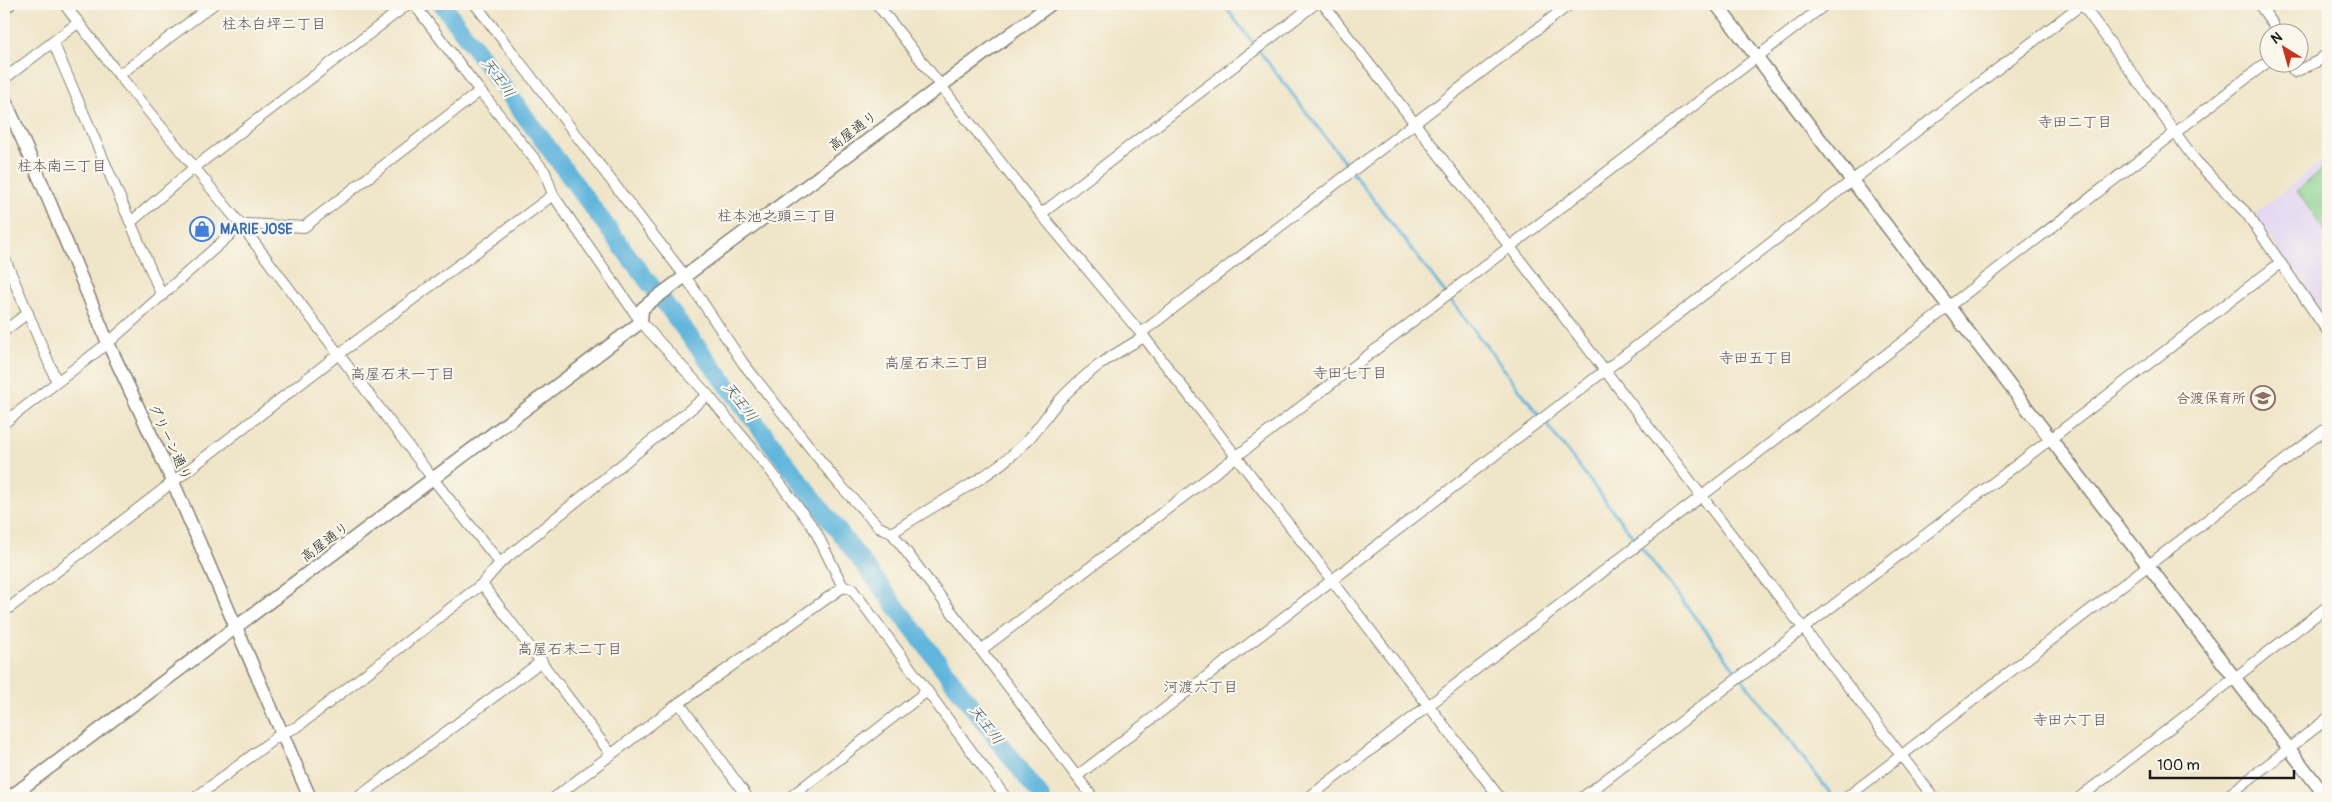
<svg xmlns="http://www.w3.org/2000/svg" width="2332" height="802" font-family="Pangolin,'Klee One',sans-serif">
	<rect width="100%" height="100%" fill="#fbf7ec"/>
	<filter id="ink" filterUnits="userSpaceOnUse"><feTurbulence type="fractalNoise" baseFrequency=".02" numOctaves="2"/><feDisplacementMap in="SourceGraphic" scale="10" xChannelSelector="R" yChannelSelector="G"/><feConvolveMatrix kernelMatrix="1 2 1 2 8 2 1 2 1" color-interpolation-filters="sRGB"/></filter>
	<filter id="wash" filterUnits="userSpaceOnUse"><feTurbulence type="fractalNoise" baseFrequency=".0096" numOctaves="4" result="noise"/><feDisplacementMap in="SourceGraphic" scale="20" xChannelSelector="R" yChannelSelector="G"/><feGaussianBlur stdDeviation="1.12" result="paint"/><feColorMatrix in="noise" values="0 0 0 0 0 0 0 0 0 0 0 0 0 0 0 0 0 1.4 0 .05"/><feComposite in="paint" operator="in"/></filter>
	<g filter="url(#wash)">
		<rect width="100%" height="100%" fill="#efe5c8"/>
		<path fill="#e1d4f3" d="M2328 156V322L2254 215Z"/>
		<path fill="#89d38f" stroke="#527856" d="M2328 164V236L2297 191Z"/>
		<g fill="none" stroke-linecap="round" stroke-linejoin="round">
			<path stroke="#60b6dd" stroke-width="3" d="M1223 4 1834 798"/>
			<path stroke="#60b6dd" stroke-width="18" d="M442 4 630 258 1042 798"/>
		</g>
	</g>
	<g filter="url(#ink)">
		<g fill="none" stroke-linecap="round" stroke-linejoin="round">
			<defs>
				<g id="minor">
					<path d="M64 4 119 75 241 225 433 479 500 563"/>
					<path d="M414 4 480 91 545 172 553 195 641 322 708 395 770 470 815 530 843 587"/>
					<path d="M475 4 685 276 743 363 839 484 879 527 892 533 1093 798"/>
					<path d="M877 4 1041 214 1144 337 1500 798"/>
					<path d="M1323 4 1934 798"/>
					<path d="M2082 4 2195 160 2247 214 2328 332"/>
					<path d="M2259 4 2273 24 2275 32"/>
					<path d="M53 42 162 296"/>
					<path d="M2287 62 2295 72 2318 61 2328 53"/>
					<path d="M119 75 214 4"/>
					<path d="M4 79 79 22"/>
					<path d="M1041 214 1315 4"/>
					<path d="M131 222 195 167 408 4"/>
					<path d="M4 257 57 382"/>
					<path d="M4 331 28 313"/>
					<path d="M1141 333 1570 4"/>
					<path d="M4 423 108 343 241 225 248 224 304 227 480 91"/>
					<path d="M892 533C933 504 984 482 1021 447 1035 434 1045 417 1057 403 1083 374 1110 356 1144 337"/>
					<path d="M482 584 611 754"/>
					<path d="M4 612 339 354 553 195"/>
					<path d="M981 650 1237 456 1826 4"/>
					<path d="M679 703 748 798"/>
					<path d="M1077 776 2082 4"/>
					<path d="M195 798 282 733 297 727 482 584 500 563 708 395"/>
					<path d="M357 798 542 661"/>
					<path d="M554 798 679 703 843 587 852 589 1006 798"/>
					<path d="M789 798 927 691"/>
					<path d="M1308 798 2270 60"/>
					<path d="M1582 798 2280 263"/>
					<path d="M1846 798 2328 427"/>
					<path d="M2079 798 2328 606"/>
					<path d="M2225 798 2328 718"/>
				</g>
				<g id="tertiary">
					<path d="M1716 4 2327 798"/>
					<path d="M4 7 9 4"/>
					<path d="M4 98 43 186 108 343 173 482 310 798"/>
					<path d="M9 798 641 322 642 309 649 303 1051 4"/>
				</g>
			</defs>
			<use href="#minor" stroke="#868072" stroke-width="12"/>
			<use href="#tertiary" stroke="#868072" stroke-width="15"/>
			<use href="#minor" stroke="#fff" stroke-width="10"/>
			<use href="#tertiary" stroke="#fff" stroke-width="12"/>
		</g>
	</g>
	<defs>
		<symbol id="shop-ring" viewBox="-11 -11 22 22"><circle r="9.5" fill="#fbf7ec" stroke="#3f7fe0" stroke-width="1.5"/><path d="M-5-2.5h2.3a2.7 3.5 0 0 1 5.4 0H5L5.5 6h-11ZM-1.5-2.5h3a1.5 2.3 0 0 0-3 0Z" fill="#3f7fe0"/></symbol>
		<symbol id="school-ring" viewBox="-11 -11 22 22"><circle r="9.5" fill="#fbf7ec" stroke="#8d6e63" stroke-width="1.5"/><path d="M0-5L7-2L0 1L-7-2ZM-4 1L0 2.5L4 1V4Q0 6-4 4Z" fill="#8d6e63"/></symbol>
	</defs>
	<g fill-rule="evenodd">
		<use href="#shop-ring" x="188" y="215" width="28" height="28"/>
		<use href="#school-ring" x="2249" y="384" width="28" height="28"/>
	</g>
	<g text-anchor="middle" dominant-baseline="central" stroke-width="4.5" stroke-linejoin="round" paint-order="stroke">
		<g font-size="14" fill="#1c1c1c" stroke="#fbf7ec">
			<text transform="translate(853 131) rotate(-37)">高屋通り</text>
			<text transform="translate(170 442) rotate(65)">グリーン通り</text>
			<text transform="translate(325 542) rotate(-37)">高屋通り</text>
		</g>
		<g font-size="14" font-weight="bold" fill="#366cbe" stroke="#fbf7ec" text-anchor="start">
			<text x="220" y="229">MARIE JOSE</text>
		</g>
		<g font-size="14" font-weight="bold" fill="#785e54" stroke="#fbf7ec" text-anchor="end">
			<text x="2246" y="398">合渡保育所</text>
		</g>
		<g font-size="15" fill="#584d5b" stroke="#fbf7ec">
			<text x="274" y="24">柱本白坪二丁目</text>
			<text x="2075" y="122">寺田二丁目</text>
			<text x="62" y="166">柱本南三丁目</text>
			<text x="777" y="216">柱本池之頭三丁目</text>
			<text x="1756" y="358">寺田五丁目</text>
			<text x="937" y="363">高屋石末三丁目</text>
			<text x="1350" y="373">寺田七丁目</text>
			<text x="403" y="374">高屋石末一丁目</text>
			<text x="570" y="649">高屋石末二丁目</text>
			<text x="1201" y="687">河渡六丁目</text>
			<text x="2070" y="720">寺田六丁目</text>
		</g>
		<g font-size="15" font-style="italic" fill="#375a69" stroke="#fbf7ec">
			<text transform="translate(498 78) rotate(54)">天王川</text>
			<text transform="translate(740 402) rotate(53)">天王川</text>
			<text transform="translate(986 725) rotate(53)">天王川</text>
		</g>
	</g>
	<rect width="2332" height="802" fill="none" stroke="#fbf7ec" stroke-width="20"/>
	<g transform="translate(2284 48) rotate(323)"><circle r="24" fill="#fbf7ec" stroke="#a29f99"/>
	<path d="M0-4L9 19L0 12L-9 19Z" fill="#c8321e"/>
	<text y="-8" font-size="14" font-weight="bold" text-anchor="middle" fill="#1c1c1c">N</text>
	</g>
	<path d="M2150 770v8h144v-8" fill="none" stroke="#1c1c1c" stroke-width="2.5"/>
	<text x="2157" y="770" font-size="15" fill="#1c1c1c" stroke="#fbf7ec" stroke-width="4" paint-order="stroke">100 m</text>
</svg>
